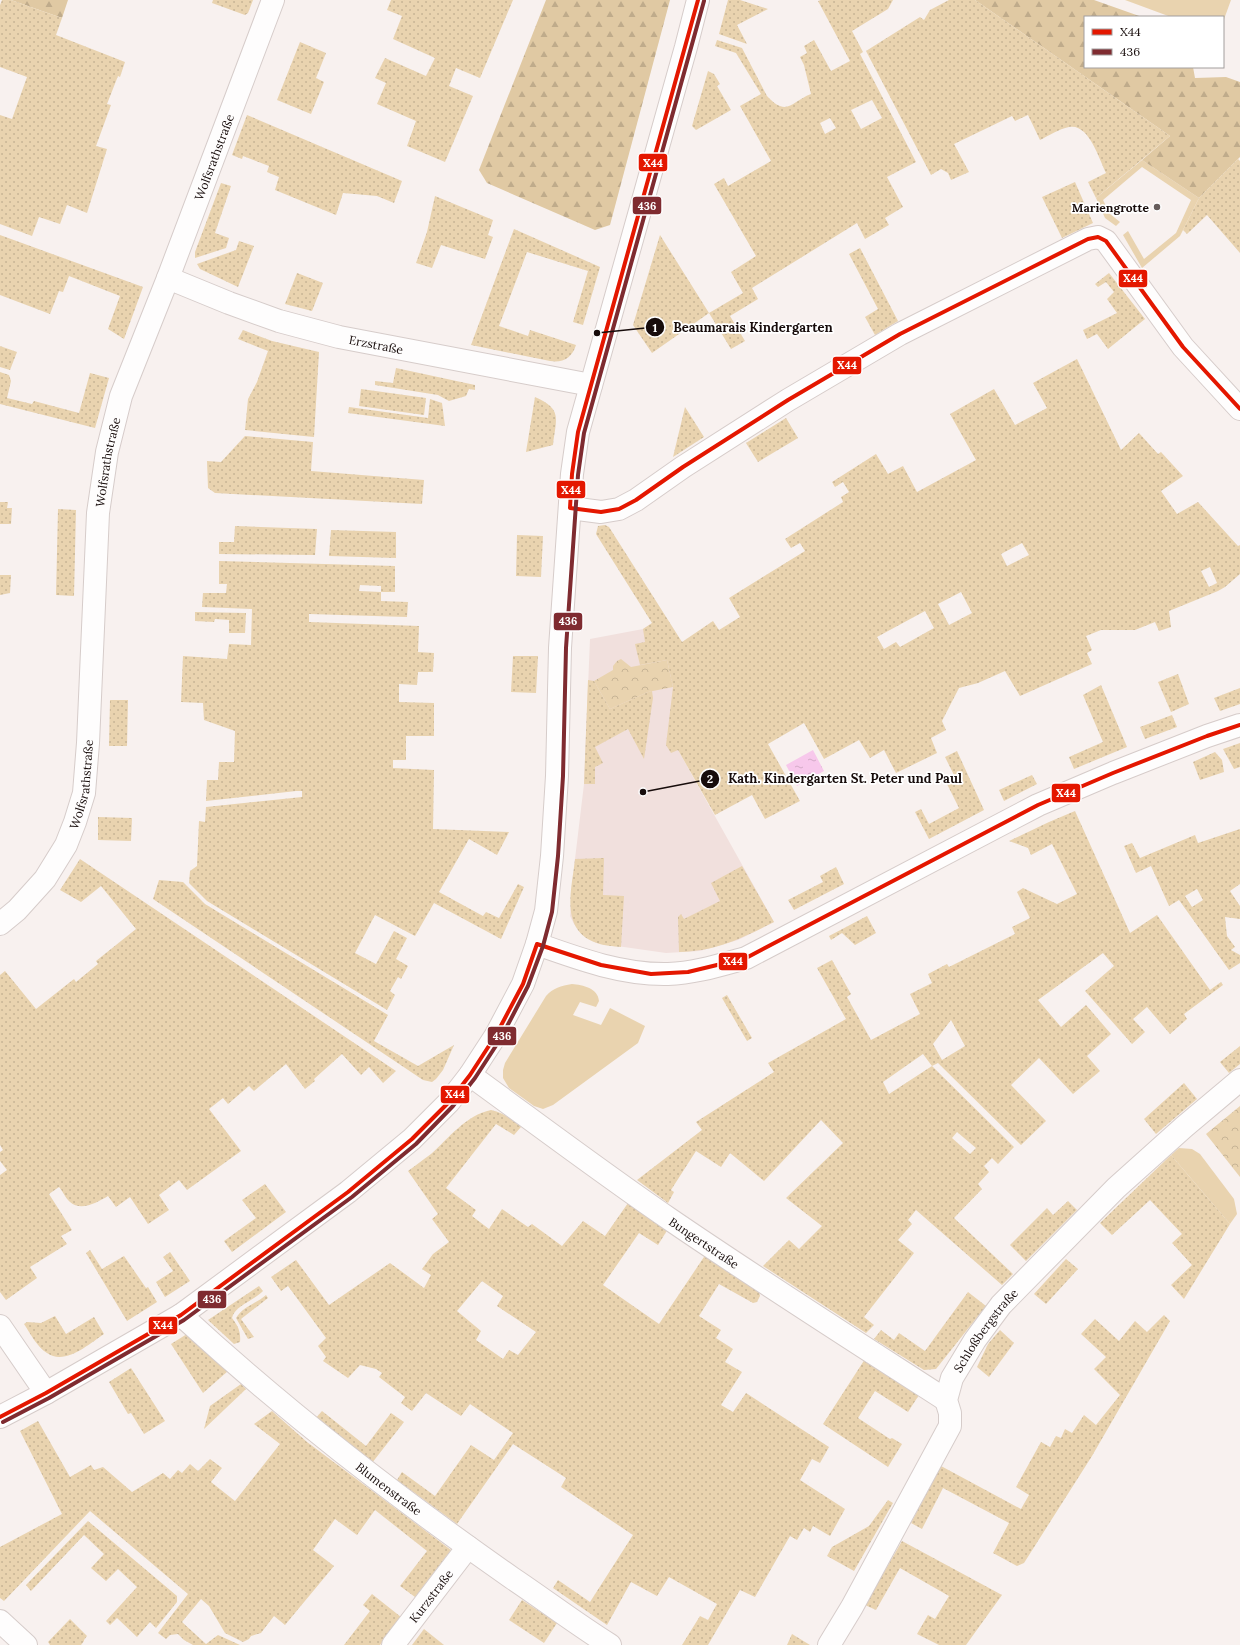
<svg xmlns="http://www.w3.org/2000/svg" width="1240" height="1645" font-family="Lora,serif">
	<defs>
		<pattern id="forest-firs" width="22" height="20" patternUnits="userSpaceOnUse"><rect width="22" height="20" fill="#e0c9a3"/><path d="M5 1l3.5 6h-7zM16 11l3.5 6h-7z" fill="#bfab8b"/></pattern>
		<pattern id="park-crowns" width="20" height="18" patternUnits="userSpaceOnUse"><rect width="20" height="18" fill="#e9d3af"/><path d="M2 6a3 3 0 1 1 6 0M12 15a3 3 0 1 1 6 0" fill="none" stroke="#c7b495"/></pattern>
		<pattern id="garden-dots" width="8" height="8" patternUnits="userSpaceOnUse"><rect width="8" height="8" fill="#e9d3af"/><path d="M2 2h.1M6 6h.1" fill="none" stroke="#c7b495" stroke-width="1.8" stroke-linecap="round"/></pattern>
		<pattern id="water-ripples" width="26" height="14" patternUnits="userSpaceOnUse"><rect width="26" height="14" fill="#f7c8eb"/><path d="M2 4q2-2 4 0t4 0M15 11q2-2 4 0t4 0" fill="none" stroke="#d3abc8"/></pattern>
	</defs>
	<rect width="100%" height="100%" fill="#f8f1ef"/>
	<path fill="#f1e0dd" d="M652 623 732 720 678 750 774 922 738 940 700 951 666 953 596 943 582 934 574 924 570 916 575 859 584 784 590 639 643 629Z"/>
	<g fill="#e9d3af">
		<path d="M1125 0H1231L1223 22V17H1171Z"/>
		<path d="M1142 160 1199 198 1180 236 1142 268 1123 235 1128 231 1144 259 1176 233 1191 200 1142 167 1103 200 1110 214 1120 222 1116 226 1105 218 1096 198Z"/>
		<path d="M572 984C583 985 598 988 599 1001L596 1007 580 1002 573 1015 601 1025 610 1008 645 1026 638 1043 553 1105 543 1109 534 1106 509 1088 503 1078V1070L505 1063 546 996C553 988 561 986 572 984Z"/>
		<path d="M1179 1148 1192 1149 1200 1154 1234 1199 1237 1214 1230 1224 1171 1155Z"/>
	</g>
	<g fill="url(#forest-firs)">
		<path d="M11 0H68L62 18Z"/>
		<path d="M546 0H670L610 225 595 230 487 183 479 170Z"/>
		<path d="M975 0H1094L1142 17H1085V67H1193L1195 78 1226 77 1240 82V157L1199 198 1142 160 1170 136Z"/>
	</g>
	<g fill="url(#park-crowns)">
		<path d="M621 659 631 667 667 660 673 687 648 692 610 709 594 681 613 670V666L617 661Z"/>
		<path d="M1240 1106V1177L1206 1134Z"/>
	</g>
	<g fill="url(#garden-dots)" fill-rule="evenodd">
		<path d="M2 0H11L62 18 56 35 125 62 120 77 118 76 107 104 111 105 96 146 107 149 87 213 67 205 60 224 39 217 32 236 0 224V115L12 119 27 77 0 67V5Z"/>
		<path d="M213 0H253L248 13 245 15 212 3Z"/>
		<path d="M391 0H513L480 78 456 68 449 86 473 96 445 162 407 146 416 121 377 104 386 83 375 78 385 58 426 76 435 58 393 39 402 16 387 10Z"/>
		<path d="M728 0H740L768 9 737 25 747 44 719 34Z"/>
		<path d="M821 0H893L888 9 852 31 863 52 860 54 916 162 887 177 903 207 885 218 889 225 865 239 857 223 752 288 758 299 730 316 745 341 731 349 709 313 652 353 633 325 660 235 709 313 743 293 731 272 756 256 714 184 724 178 728 186 771 161 740 106 761 94 736 53 715 46 717 40 742 48 767 96C787 118 792 101 811 94L804 65 800 57 807 53 804 46 814 40 831 71 850 61 818 1ZM872 100 882 118 861 129 851 110ZM830 118 836 128 825 134 820 123Z"/>
		<path d="M949 0H975L1170 136 1096 198 1088 182 1106 173C1099 159 1089 123 1069 127 1059 129 1048 136 1040 140L1028 115 1015 121 1012 116 954 144 969 172 951 180 948 173 941 169 931 175 866 51 920 17 924 20 930 10Z"/>
		<path d="M300 42 326 53 316 78 324 82 311 114 277 100Z"/>
		<path d="M708 71 714 74 720 84 717 86 731 110 696 130 692 126Z"/>
		<path d="M247 115 402 181 394 203 377 196 343 193 336 215 275 190 279 177 267 172 269 166 243 156 242 159 232 155Z"/>
		<path d="M1238 159 1240 161V253L1207 215 1187 234 1183 230 1199 198Z"/>
		<path d="M1075 182 1093 223 1062 238 1042 197Z"/>
		<path d="M221 183 231 186 215 233 229 238 226 248 195 258V252Z"/>
		<path d="M435 196 493 220 488 235 493 237 485 259 441 245 432 268 416 263 427 232Z"/>
		<path d="M514 229 600 267 583 325 573 322 588 271 527 252 499 326 528 336 530 330 576 345C572 358 563 363 550 361L471 345Z"/>
		<path d="M0 235 143 287 124 339 108 329 120 296 69 276 63 292 59 291 50 314 0 295Z"/>
		<path d="M239 241 254 246 238 287 200 269 197 264 236 250Z"/>
		<path d="M860 248 898 321 875 335 865 317 878 309 849 254Z"/>
		<path d="M297 273 323 283 312 311 285 304Z"/>
		<path d="M1109 273 1145 319 1108 349 1097 334 1087 339 1083 330 1117 313 1107 299 1114 292 1106 282 1098 287 1095 284Z"/>
		<path d="M243 330 272 341 319 352 314 437 245 430 248 399 257 382 268 351 238 339Z"/>
		<path d="M0 346 17 352 10 370 0 367Z"/>
		<path d="M1077 359 1121 450 1139 433 1158 454 1161 452 1183 476 1161 491 1177 514 1198 502 1238 546 1240 545V574L1225 587 1218 591 1169 611 1171 627 1159 631 1155 622 1135 630H1101L1086 636 1092 650 1087 653 1092 664 1020 696 1005 671 978 683 959 688 942 721 946 730 931 738 937 753 896 773 884 750 870 758 859 740 824 759 804 723 768 744 800 801 765 819 752 795 715 815 678 750 671 753 666 745 673 687 667 660 640 665 635 644 645 642 643 629 652 623 596 534 598 526 605 525 609 527 682 642 713 621 719 630 740 617 729 598 805 551 800 543 791 548 785 539 843 502 841 497 849 492 843 482 835 487 832 482 876 454 888 474 903 466 917 492 976 460 950 414 994 389 1015 425 1047 408 1033 383ZM1022 543 1029 555 1007 566 1001 554ZM1210 567 1217 583 1209 587 1201 571ZM961 592 972 613 949 625 938 604ZM925 611 934 628 900 647 896 642 884 649 877 637Z"/>
		<path d="M396 368 475 385V390L469 389 466 396 449 401 438 395 375 385V381L393 383Z"/>
		<path d="M0 372 9 375 11 381 7 398 32 404 34 401 79 413 90 373 109 378 95 428 0 404Z"/>
		<path d="M361 389 426 398 424 415 359 406Z"/>
		<path d="M535 397C563 409 556 419 553 445L526 452Z"/>
		<path d="M430 399 442 403 445 426 348 413 349 407 428 418Z"/>
		<path d="M685 407 704 437 673 457Z"/>
		<path d="M786 418 798 438 758 462 746 443Z"/>
		<path d="M245 436 313 442 311 471 424 480 422 504 215 493 208 488 207 461 221 462Z"/>
		<path d="M0 502H8L7 508H12L11 524H0V534Z"/>
		<path d="M58 509 76 510 74 596 56 595Z"/>
		<path d="M235 526 317 529 315 555 219 554V542H234Z"/>
		<path d="M331 530 396 532V558L329 556Z"/>
		<path d="M517 535 543 536 541 577 516 576Z"/>
		<path d="M219 561 395 566V592H381V601L408 602 407 617 309 614V622L419 626 418 652 434 653 433 672H418L417 685 399 684V702L434 703V736H406V760H393V768L434 770 433 829 509 832 497 855 469 839 439 892 483 916 486 912 499 918 518 884 524 887 501 939 434 903 415 936 375 915 355 953 376 964 394 931 407 938 396 959 408 966 401 979 398 977 390 991 395 995 387 1010 207 901 189 883 190 871 197 866 199 821 205 822 206 807 302 797V791H296L206 801 207 780H218L219 762H234L235 731 204 720 203 703 181 702 183 656 227 659 229 644 251 645 252 609 202 607 203 593H226L227 584H219ZM360 585 381 586V592L359 591Z"/>
		<path d="M0 575H11L10 593 0 595Z"/>
		<path d="M195 612 246 613 245 633H229V620L215 619 214 622 195 621Z"/>
		<path d="M513 656H538L536 693 511 692Z"/>
		<path d="M1178 674 1189 704 1171 712 1158 682Z"/>
		<path d="M588 680 594 681 610 709 648 692 652 691 653 698 644 759 628 729 595 747 603 763 595 767V784H584Z"/>
		<path d="M1101 685 1127 747 1074 769 1069 757 1103 742 1083 695Z"/>
		<path d="M1240 688V704L1220 711 1214 698Z"/>
		<path d="M110 700H128L127 746H109Z"/>
		<path d="M1172 715 1177 727 1145 739 1140 727Z"/>
		<path d="M1240 743V767L1234 769 1223 749Z"/>
		<path d="M957 751 984 810 929 839 915 812 921 809 929 824 959 808 946 782 955 777 945 757Z"/>
		<path d="M1215 752 1222 760 1224 772 1200 780 1193 762Z"/>
		<path d="M1032 775 1037 784 1004 801 999 790Z"/>
		<path d="M1075 811 1130 933 1157 915 1210 990 1221 982 1223 985 1184 1014 1187 1019 1170 1034 1147 1007 1133 1019 1145 1032 1132 1044 1085 991 1114 966 1103 953 1038 1000 1061 1027 1086 1005 1111 1034 1087 1056 1100 1071 1073 1094 1039 1058 1011 1085 1046 1121 1021 1145 938 1063 932 1066 1014 1147 998 1164 992 1158 984 1166 989 1172 978 1184 982 1189 954 1218 1013 1274 1002 1285 916 1210 908 1220 912 1224 898 1240 914 1253 864 1317 874 1325 866 1333 763 1266 789 1240 799 1249 822 1226 786 1198 843 1143 821 1120 764 1181 730 1153 721 1167 696 1151 671 1190 674 1192 668 1203 637 1180 702 1130 696 1122 774 1072 768 1063 846 1019 817 968 832 960 851 994 847 997 871 1040 920 1014 910 994 932 983 928 974 947 964 949 967 1015 934 1012 927 1030 918 1017 892 1023 888 1057 904 1077 894 1052 844 1031 855 1028 848 1009 841 1049 822ZM951 1020 965 1046 942 1060 933 1044ZM923 1054 932 1066 889 1094 883 1082ZM957 1132 976 1148 970 1154 952 1138Z"/>
		<path d="M98 817 132 818 131 841 98 840Z"/>
		<path d="M1240 829V884L1230 891 1240 906V919L1225 917 1227 936 1235 947 1231 950 1240 955V963L1229 970 1179 900 1169 906 1151 866 1136 873 1124 846 1132 843 1140 858 1195 835 1198 843ZM1197 889 1203 900 1192 907 1185 896Z"/>
		<path d="M604 858 603 895 624 896 621 947C613 946 604 946 597 943 559 930 572 889 575 859Z"/>
		<path d="M80 859 396 1071 383 1083 369 1067 361 1075 342 1054 314 1079 315 1081 305 1089 286 1064 254 1091 249 1086 228 1104 223 1098 209 1109 241 1151 187 1190 179 1180 159 1195 169 1210 148 1224 130 1197 116 1207 108 1196C98 1202 81 1212 70 1202 65 1198 63 1191 59 1187L49 1194 72 1230 61 1236 67 1244 30 1267 37 1278 6 1300 0 1292V1175L7 1170 0 1161V1152L3 1150 0 1145V975L5 971 36 1009 74 979 76 982 98 964 96 961 136 929 101 886 81 902 60 890Z"/>
		<path d="M742 866 774 922C740 939 717 951 679 952L678 917 681 914 684 919 720 901 711 883Z"/>
		<path d="M836 867 844 884 794 910 788 900 823 882 820 876Z"/>
		<path d="M159 880 183 882 205 904 388 1015 374 1041 418 1066 454 1045 443 1070 436 1079 432 1082 423 1080 153 899Z"/>
		<path d="M867 916 876 933 855 945 842 933 831 940 829 936Z"/>
		<path d="M727 995 752 1038 747 1041 722 998Z"/>
		<path d="M1240 1046V1064L1229 1073 1220 1062Z"/>
		<path d="M1184 1083 1197 1099 1156 1134 1144 1119Z"/>
		<path d="M491 1110C504 1113 511 1119 521 1127L514 1135 496 1124 446 1188 476 1210 472 1216 489 1229 502 1209 528 1227 532 1224 562 1246 583 1221 605 1236 628 1203 668 1229 658 1245 639 1233 603 1285 659 1324 706 1254 759 1291 760 1296 757 1302 753 1303 719 1284 699 1316 721 1330 716 1338 733 1349 725 1362 742 1372 721 1405 733 1412 746 1393 829 1447 820 1463 812 1459 800 1480 845 1509 830 1536 813 1526 810 1532 804 1528 797 1540 790 1536 755 1597 740 1590 708 1645H682L700 1616 708 1620 717 1604 669 1577 657 1596 631 1582 607 1625 553 1588 558 1580 590 1602 633 1535 561 1487 566 1478 513 1444 457 1524 397 1480 402 1472 435 1496 471 1445 494 1460 513 1433 470 1404 461 1416 426 1393 412 1411 401 1403 405 1397 379 1377 382 1373 376 1369 360 1365 348 1378 323 1361 326 1357 318 1346 326 1338 288 1286 281 1291 271 1277 296 1260 329 1305 390 1263 424 1288 431 1275 422 1269 433 1254 449 1242 432 1219 438 1214 408 1171C416 1165 423 1160 431 1154 449 1138 466 1115 491 1110ZM482 1281 503 1296 497 1306 536 1332 518 1355 509 1350 503 1359 476 1340 481 1331 457 1311Z"/>
		<path d="M1171 1155 1230 1224 1184 1299 1171 1285 1192 1265 1172 1243 1182 1234 1150 1200 1112 1235 1100 1223Z"/>
		<path d="M265 1184 286 1212 232 1252 224 1241 256 1218 242 1200Z"/>
		<path d="M1068 1201 1077 1210 1026 1261 1010 1245 1047 1208 1053 1215Z"/>
		<path d="M90 1250 102 1269 124 1256 146 1288 148 1287 157 1302 127 1321 86 1253Z"/>
		<path d="M170 1252 190 1281 165 1297 156 1282 173 1271 163 1257Z"/>
		<path d="M1066 1259 1078 1269 1046 1304 1034 1294Z"/>
		<path d="M259 1286 263 1291C255 1300 234 1306 232 1318 238 1326 241 1331 240 1342L234 1344 208 1320Z"/>
		<path d="M968 1292 986 1306 936 1369 924 1370 874 1339 881 1330 894 1340 899 1333 925 1351Z"/>
		<path d="M266 1295 268 1298 241 1319 254 1337 248 1339 236 1318C243 1306 256 1304 266 1295Z"/>
		<path d="M1164 1315 1170 1321 1092 1456 1024 1563 1017 1566 993 1553 1009 1523 943 1488 922 1529 911 1523 941 1466 1021 1509 1029 1495 1016 1487 1041 1442 1050 1447 1056 1436 1061 1438 1065 1429 1072 1433 1084 1415 1096 1425 1120 1395 1094 1369 1106 1357 1081 1334 1095 1319 1119 1341 1135 1321 1147 1332Z"/>
		<path d="M55 1316 66 1334 94 1317 104 1334C89 1344 65 1366 47 1353 37 1347 30 1333 24 1324L27 1322 41 1323Z"/>
		<path d="M1000 1330 1014 1343 989 1377 977 1367 988 1344Z"/>
		<path d="M187 1334 228 1371 203 1393 171 1344Z"/>
		<path d="M865 1359 919 1395 908 1412 875 1391 858 1418 890 1439 892 1438 902 1444 888 1467 823 1424Z"/>
		<path d="M131 1368 165 1421 144 1434 131 1413 128 1414 109 1382Z"/>
		<path d="M241 1384 246 1389 204 1429 210 1406Z"/>
		<path d="M272 1411 307 1442 451 1550 415 1597 400 1586 427 1551 375 1510 357 1535 335 1519 313 1550 334 1566 285 1625 274 1616 261 1633 251 1636 249 1639 243 1642 225 1633 209 1606 201 1599 182 1622 206 1644 218 1635 240 1645H193L184 1640 178 1634 170 1635 166 1639 158 1633 188 1594 90 1511 4 1601 0 1598V1547L62 1514 20 1431 38 1421 70 1477 91 1465 94 1470 103 1467 132 1492 163 1473 170 1479 178 1470 182 1473 190 1464 198 1471 210 1459 222 1468 211 1482 235 1501 280 1444 254 1424Z"/>
		<path d="M322 1411 366 1446 391 1413 404 1422 372 1463 315 1419Z"/>
		<path d="M888 1500 893 1503 854 1571 827 1556 832 1547 869 1526Z"/>
		<path d="M88 1521 177 1596V1602L156 1628 150 1622 137 1637 117 1618 110 1625 106 1621 137 1587 118 1569 106 1581 91 1568 104 1554 84 1535 31 1591 26 1585Z"/>
		<path d="M902 1541 1002 1595 966 1645H939L917 1634 928 1615 935 1619 949 1596 900 1568 876 1610 865 1605Z"/>
		<path d="M372 1594 401 1617 380 1645H344L370 1611 363 1605Z"/>
		<path d="M522 1600 557 1623 544 1643 509 1620Z"/>
		<path d="M70 1619 87 1636 84 1640V1641L81 1645H50L48 1642Z"/>
		<path d="M424 1629 444 1645H412Z"/>
		<path d="M792 1634 810 1645H787Z"/>
	</g>
	<path fill="url(#water-ripples)" d="M813 750 824 771 797 786 786 765Z"/>
	<g fill="none" stroke-linecap="round" stroke-linejoin="round">
		<defs>
			<g id="street">
				<path id="s1" d="M168 278 229 303 279 321 339 337 591 385"/>
				<path d="M570 508 601 512 619 509 636 500 683 467 788 400 900 334 1088 239 1098 237 1106 241 1183 347 1240 409"/>
				<path id="s2" d="M0 924 17 910 45 879 66 845 75 822 84 793 88 743 98 513 107 452 121 396 168 278 273 0"/>
				<path d="M537 944C579 959 623 975 668 974 695 973 720 965 746 958L1038 805 1113 773 1207 736 1240 725"/>
				<path id="s3" d="M470 1075C536 1123 601 1172 668 1218 760 1281 853 1340 946 1400"/>
				<path id="s4" d="M181 1315C285 1411 396 1497 512 1578 545 1600 576 1624 610 1645"/>
				<path d="M0 1326 46 1393"/>
				<path d="M0 1417 46 1393 181 1315 348 1192 412 1139 449 1102 470 1075 496 1035 523 984 537 944 546 911 552 856 557 776 560 648 572 474 578 432 686 47 698 0"/>
				<path d="M0 1621 26 1645"/>
				<path id="s5" d="M393 1645 468 1547"/>
				<path id="s6" d="M829 1645 852 1607 950 1426V1413L946 1400 952 1378 975 1340 1001 1305 1116 1188 1184 1127 1240 1080"/>
			</g>
		</defs>
		<use href="#street" stroke="#d6ccca" stroke-width="24"/>
		<use href="#street" stroke="#fefdfd" stroke-width="22"/>
		<defs>
			<g id="bus-1">
				<path d="M698 0 578 432 572 474 570 508 601 512 619 509 636 500 683 467 788 400 900 334 1088 239 1098 237 1106 241 1183 347 1240 409"/>
				<path d="M0 1417 46 1393 181 1315 348 1192 412 1139 449 1102 470 1075 496 1035 523 984 537 944 601 965 651 974 688 972 746 958 1038 805 1113 773 1207 736 1240 725"/>
			</g>
			<path id="bus-2" d="M3 1422 49 1398 184 1320 352 1197 416 1144 453 1106 475 1078 501 1038 528 986 543 946 552 912 558 856 563 776 566 648 578 475 584 433 704 1"/>
		</defs>
		<use href="#bus-1" stroke="#fff" stroke-width="7"/>
		<use href="#bus-2" stroke="#fff" stroke-width="7"/>
		<use href="#bus-1" stroke="#e41700" stroke-width="4"/>
		<use href="#bus-2" stroke="#7f2b30" stroke-width="4"/>
	</g>
	<circle fill="#665c5b" stroke="#fff" stroke-width="1.5" cx="1157" cy="207" r="4"/>
	<g text-anchor="middle" dominant-baseline="central" stroke-width="3.5" stroke-linejoin="round" paint-order="stroke">
		<g font-size="12" fill="#170c0b" stroke="#fff">
			<text stroke="none"><textPath href="#s2" startOffset="815">Wolfsrathstraße</textPath></text>
			<text stroke="none"><textPath href="#s1" startOffset="219">Erzstraße</textPath></text>
			<text stroke="none"><textPath href="#s2" startOffset="491">Wolfsrathstraße</textPath></text>
			<text stroke="none"><textPath href="#s2" startOffset="167">Wolfsrathstraße</textPath></text>
			<text stroke="none"><textPath href="#s3" startOffset="288">Bungertstraße</textPath></text>
			<text stroke="none"><textPath href="#s6" startOffset="358">Schloßbergstraße</textPath></text>
			<text stroke="none"><textPath href="#s4" startOffset="271">Blumenstraße</textPath></text>
			<text stroke="none"><textPath href="#s5" startOffset="62">Kurzstraße</textPath></text>
		</g>
		<g font-size="12" font-weight="bold" fill="#170c0b" stroke="#fff" text-anchor="end">
			<text x="1149" y="207">Mariengrotte</text>
		</g>
	</g>
	<path fill="none" stroke="#170c0b" stroke-width="1.5" d="M597 333L655 327M643 792L710 779"/>
	<g fill="#170c0b" stroke="#fff" stroke-width="1.5">
		<circle cx="597" cy="333" r="4"/>
		<circle cx="643" cy="792" r="4"/>
		<circle cx="655" cy="327" r="10"/>
		<circle cx="710" cy="779" r="10"/>
	</g>
	<g font-size="12" text-anchor="middle" font-weight="bold" fill="#fff">
		<text x="655" y="332">1</text>
		<text x="710" y="783">2</text>
	</g>
	<g font-size="13" text-anchor="middle" font-weight="bold" fill="#170c0b" stroke="#fff" stroke-width="3.5" stroke-linejoin="round" paint-order="stroke">
		<text x="753" y="332">Beaumarais Kindergarten</text>
		<text x="845" y="783">Kath. Kindergarten St. Peter und Paul</text>
	</g>
	<g stroke="#fff" stroke-width="1.5">
		<rect x="638" y="153" width="30" height="19" rx="4" fill="#e41700"/>
		<rect x="632" y="196" width="30" height="19" rx="4" fill="#7f2b30"/>
		<rect x="1118" y="269" width="30" height="19" rx="4" fill="#e41700"/>
		<rect x="832" y="356" width="30" height="19" rx="4" fill="#e41700"/>
		<rect x="556" y="480" width="30" height="19" rx="4" fill="#e41700"/>
		<rect x="553" y="612" width="30" height="19" rx="4" fill="#7f2b30"/>
		<rect x="1051" y="783" width="30" height="20" rx="4" fill="#e41700"/>
		<rect x="718" y="952" width="30" height="19" rx="4" fill="#e41700"/>
		<rect x="487" y="1026" width="30" height="20" rx="4" fill="#7f2b30"/>
		<rect x="440" y="1085" width="30" height="19" rx="4" fill="#e41700"/>
		<rect x="197" y="1290" width="30" height="19" rx="4" fill="#7f2b30"/>
		<rect x="148" y="1316" width="30" height="19" rx="4" fill="#e41700"/>
	</g>
	<g font-size="11" text-anchor="middle" font-weight="bold" fill="#fff">
		<text x="653" y="167">X44</text>
		<text x="647" y="210">436</text>
		<text x="1133" y="282">X44</text>
		<text x="847" y="369">X44</text>
		<text x="571" y="494">X44</text>
		<text x="568" y="625">436</text>
		<text x="1066" y="797">X44</text>
		<text x="733" y="965">X44</text>
		<text x="502" y="1040">436</text>
		<text x="455" y="1098">X44</text>
		<text x="212" y="1303">436</text>
		<text x="163" y="1329">X44</text>
	</g>
	<rect x="1084" y="16" width="140" height="52" fill="#ffffff" stroke="#a29e9d"/>
	<rect x="1092" y="29" width="20" height="6" fill="#e41700" stroke="#a29e9d"/>
	<text x="1120" y="36" font-size="12" fill="#170c0b">X44</text>
	<rect x="1092" y="49" width="20" height="6" fill="#7f2b30" stroke="#a29e9d"/>
	<text x="1120" y="56" font-size="12" fill="#170c0b">436</text>
</svg>
